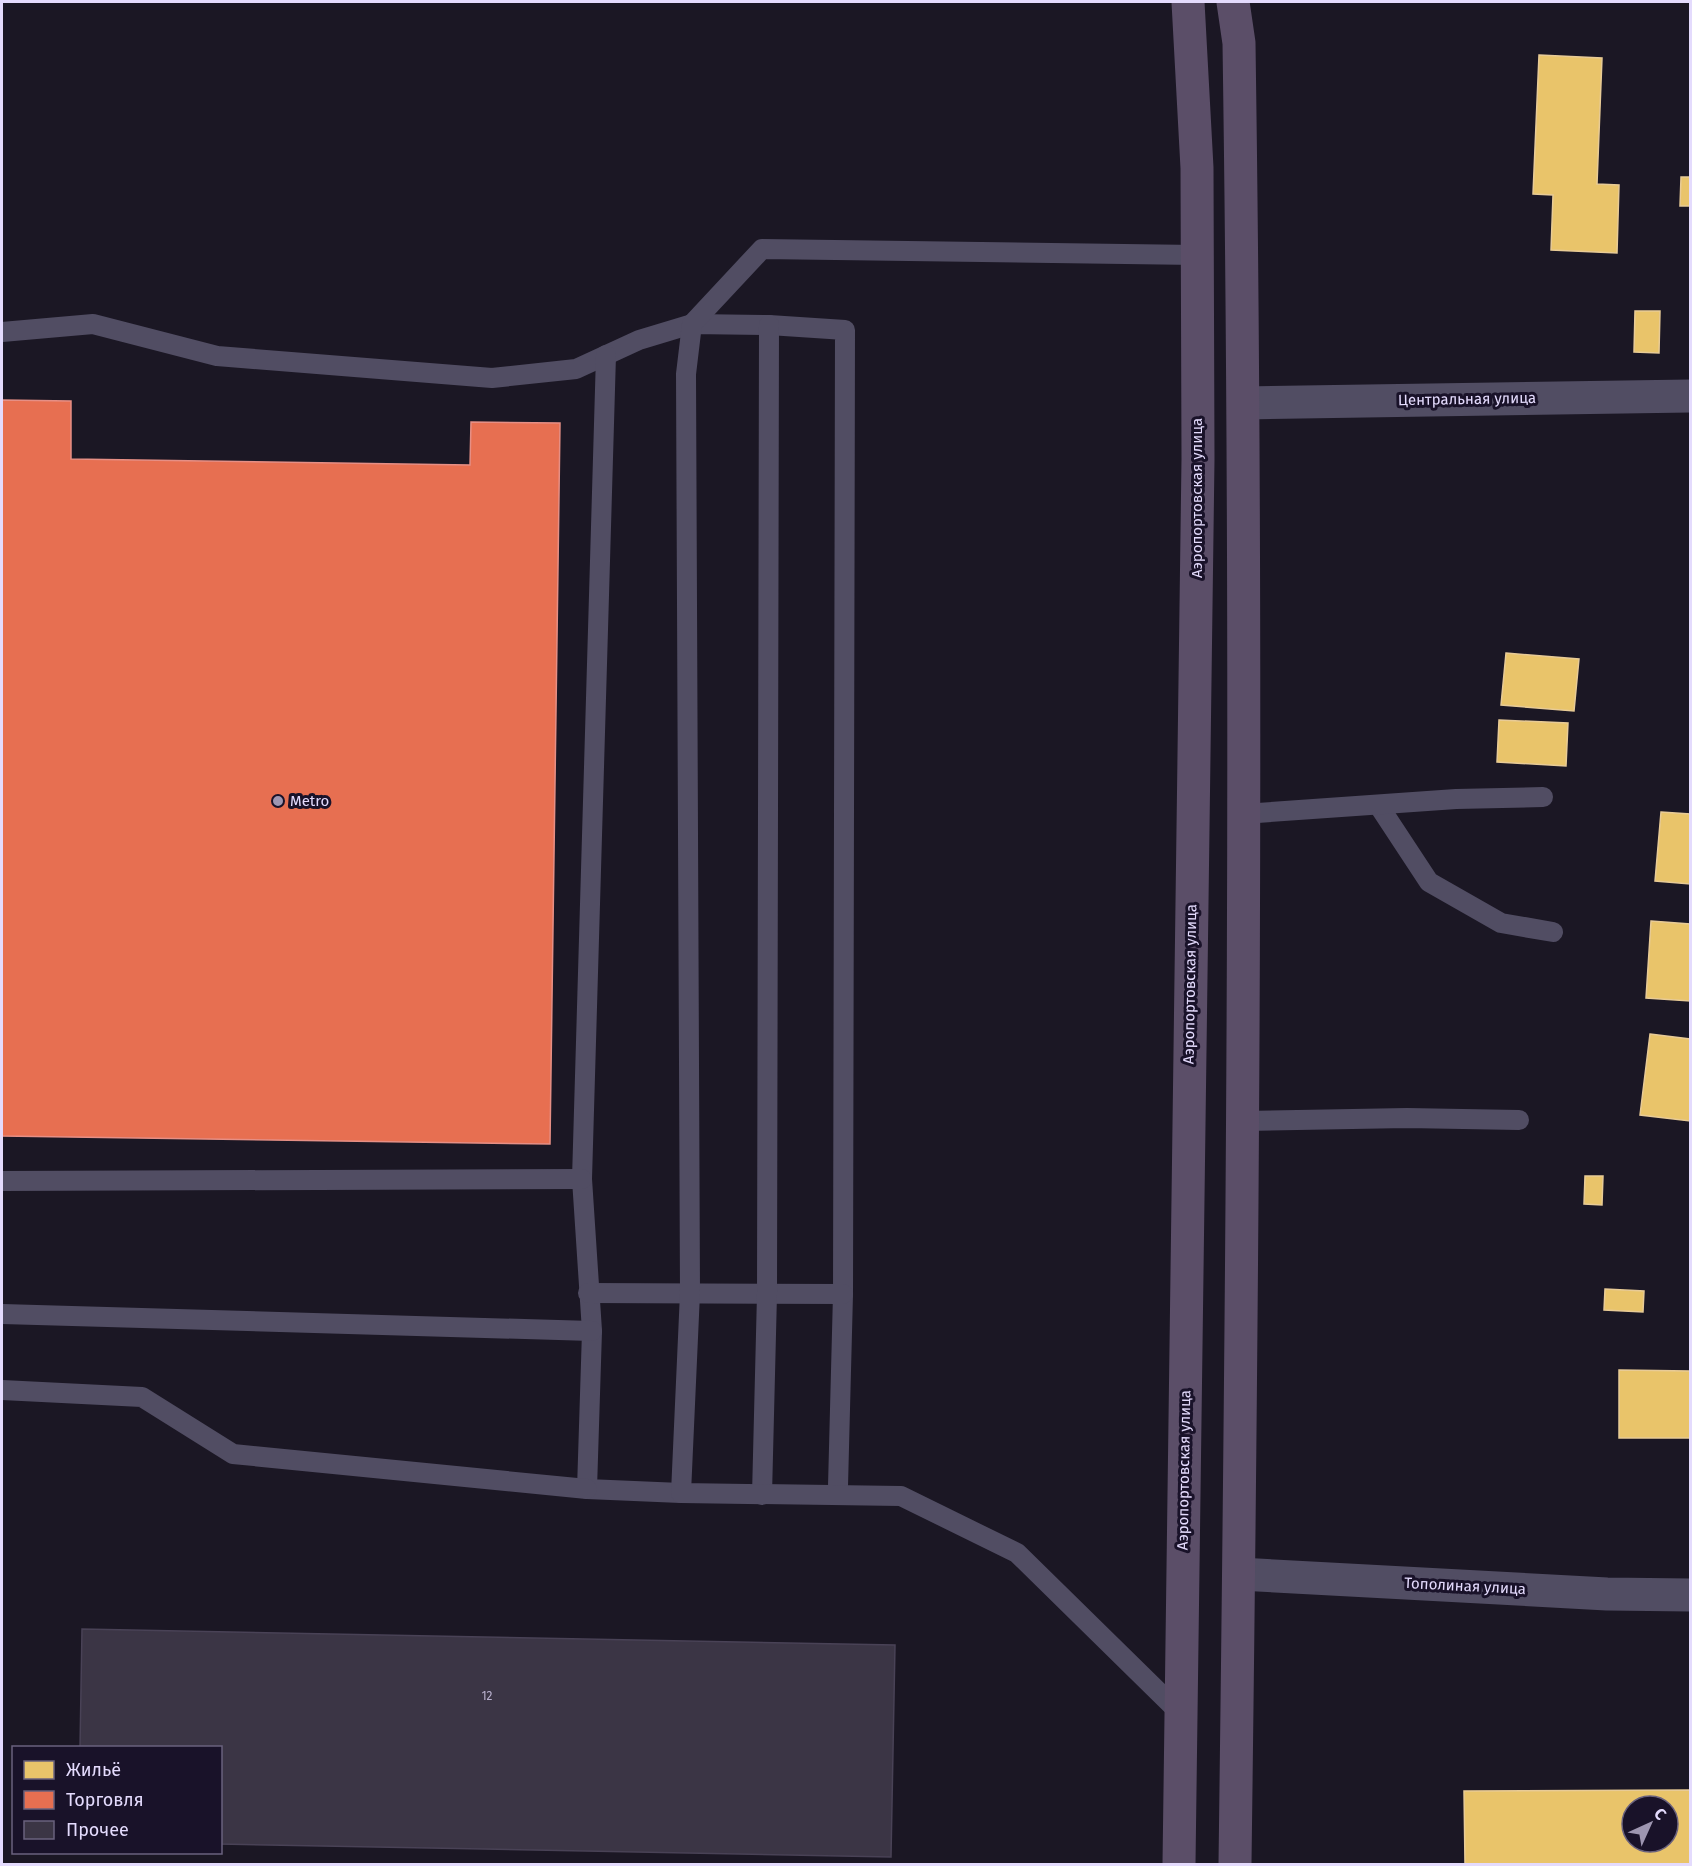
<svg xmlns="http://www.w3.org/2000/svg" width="1692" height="1866" font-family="'Fira Sans',sans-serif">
	<rect width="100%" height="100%" fill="#1b1724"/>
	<g fill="#e9c46a" stroke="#e8cb96" stroke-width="1.5" fill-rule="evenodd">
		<path d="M1539 55 1602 58 1597 184 1619 185 1617 253 1551 250 1553 195 1533 194Z"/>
		<path d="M1681 177H1690V206H1680Z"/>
		<path d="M1635 311H1660L1659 353 1634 352Z"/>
		<path d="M1506 653 1579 659 1574 711 1501 705Z"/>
		<path d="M1499 720 1568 723 1566 766 1497 762Z"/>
		<path d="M1661 812 1690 814V884L1655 881Z"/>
		<path d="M1651 921 1690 924V1001L1646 998Z"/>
		<path d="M1650 1034 1690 1039V1121L1640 1115Z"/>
		<path d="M1585 1176H1603L1602 1205 1584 1204Z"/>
		<path d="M1605 1289 1644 1291 1643 1312 1604 1310Z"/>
		<path d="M1619 1370 1690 1371V1438H1619Z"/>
		<path d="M1690 1790V1864H1465L1464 1791ZM1632 1806H1668V1842H1632Z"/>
	</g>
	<path fill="#e76f51" stroke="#e68f85" stroke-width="1.5" d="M2 400 71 401V459L470 465 471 422 560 423 550 1144 2 1136Z"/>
	<path fill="#3b3545" stroke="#494256" stroke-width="1.5" d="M82 1629 895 1645 891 1857 220 1844V1748H80Z"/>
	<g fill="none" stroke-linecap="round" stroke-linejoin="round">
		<g stroke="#514d63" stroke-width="20">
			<path d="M2 332 93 324 217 356 492 378 576 369 639 340 692 324 769 325 845 330 843 1294 838 1486"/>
			<path d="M606 355 582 1179 592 1331 587 1489 681 1493"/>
			<path d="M1379 806 1429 882 1501 923 1553 932"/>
			<path d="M1243 814 1456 799 1543 797"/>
			<path d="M1244 1121 1407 1118 1519 1120"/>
			<path d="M2 1181 582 1179"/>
			<path d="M588 1293 843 1294"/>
			<path d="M2 1314 592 1331"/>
			<path d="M2 1390 142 1397 233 1454 587 1489"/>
			<path d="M762 1495 767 1294 769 325"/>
			<path d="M1180 1713 1017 1553 901 1496 681 1493 690 1293 686 374 692 324 762 249 1197 255"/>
		</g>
		<g stroke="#514d63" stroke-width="33">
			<path d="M1244 403 1690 396"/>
			<path d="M1239 1574 1607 1594 1690 1595"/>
		</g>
		<g stroke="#5b4e68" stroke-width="33">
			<path d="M1233 2 1239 43C1248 650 1243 1257 1235 1864"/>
			<path d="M1179 1864 1198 459 1197 168 1188 2"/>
		</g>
	</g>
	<circle fill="#9e96b1" stroke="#191229" stroke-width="2" cx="278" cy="801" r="6"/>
	<g text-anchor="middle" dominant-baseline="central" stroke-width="6" stroke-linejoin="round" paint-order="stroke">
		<g font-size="12" fill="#bab2cf">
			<text x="487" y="1696">12</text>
		</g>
		<g font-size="15" fill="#e4dbfd" stroke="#191229">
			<text transform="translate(1467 399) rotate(-1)">Центральная улица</text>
			<text transform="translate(1197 498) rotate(-90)">Аэропортовская улица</text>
			<text transform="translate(1190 984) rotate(-89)">Аэропортовская улица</text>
			<text transform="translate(1184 1470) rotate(-89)">Аэропортовская улица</text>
			<text transform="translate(1465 1586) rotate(3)">Тополиная улица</text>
		</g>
		<g font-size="15" fill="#e4dbfd" stroke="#191229" text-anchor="start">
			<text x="290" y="801">Metro</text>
		</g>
	</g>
	<rect width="1692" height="1866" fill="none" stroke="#e4dbfd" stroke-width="6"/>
	<rect x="12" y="1746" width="210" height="108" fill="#191229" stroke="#6a627e" stroke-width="1.5"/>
	<rect x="24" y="1761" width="30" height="18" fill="#e9c46a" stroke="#6a627e" stroke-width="1.5"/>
	<text x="66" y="1776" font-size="18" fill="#e4dbfd">Жильё</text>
	<rect x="24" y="1791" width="30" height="18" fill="#e76f51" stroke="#6a627e" stroke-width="1.5"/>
	<text x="66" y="1806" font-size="18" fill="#e4dbfd">Торговля</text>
	<rect x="24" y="1821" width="30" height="18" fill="#3b3545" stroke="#6a627e" stroke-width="1.5"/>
	<text x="66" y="1836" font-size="18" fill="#e4dbfd">Прочее</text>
	<g transform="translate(1650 1824) rotate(45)"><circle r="28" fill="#191229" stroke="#6a627e" stroke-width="1.5"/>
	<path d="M0-4.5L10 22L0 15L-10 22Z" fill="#9e96b1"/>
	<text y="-9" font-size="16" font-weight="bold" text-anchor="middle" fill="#e4dbfd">С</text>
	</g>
</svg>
